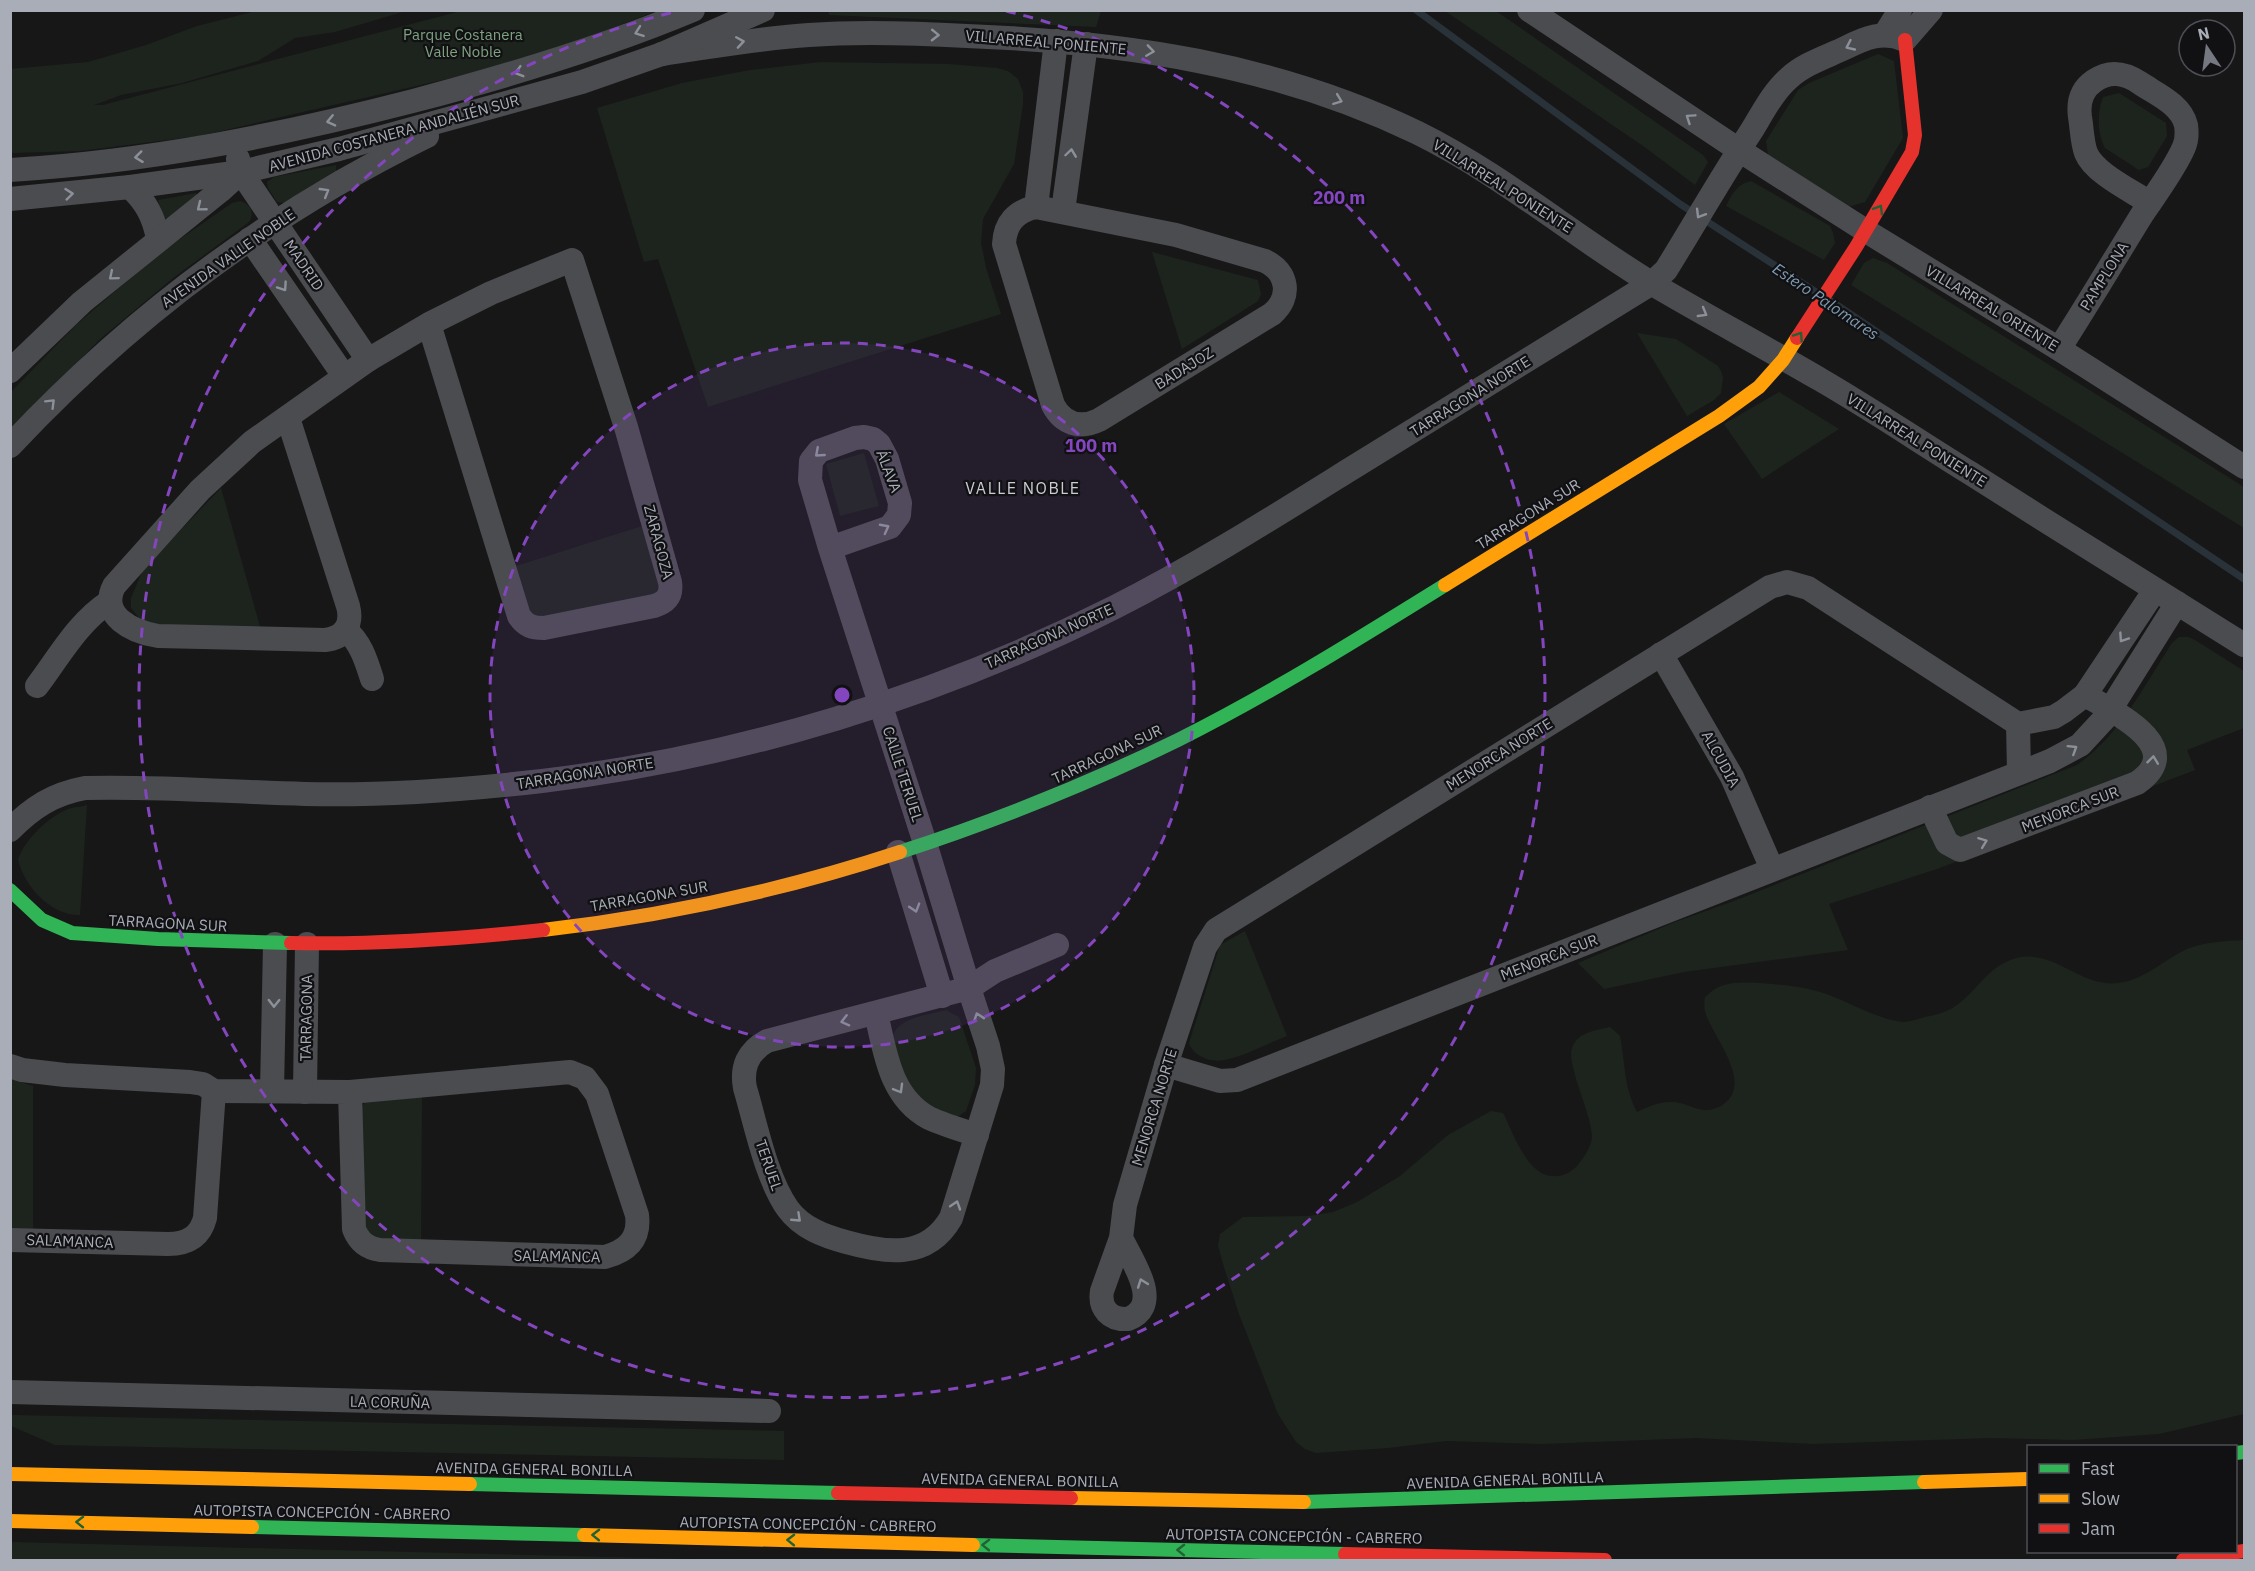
<svg xmlns="http://www.w3.org/2000/svg" width="2255" height="1571" font-family="'IBM Plex Sans',sans-serif">
	<rect width="100%" height="100%" fill="#171717"/>
	<g fill="#1d241e">
		<path d="M256 11H406L335 32 295 38 258 61 182 83 121 95 94 105H103L461 11H656L579 41 473 73 199 136 80 151 11 153 10 69 88 62 146 45 197 26Z"/>
		<path d="M828 11 1101 10V11L1096 27 829 15Z"/>
		<path d="M1445 11H1496L1703 155 1708 162 1695 185 1646 148Z"/>
		<path d="M1878 54 1894 61 1903 138 1865 202 1848 207 1768 155 1766 141 1798 90 1809 83Z"/>
		<path d="M821 62 949 64 997 68 1008 71 1018 79 1023 92V104L1014 164 983 219 981 243 986 268 1001 314 708 407 658 259 644 262 597 108 682 83 750 70Z"/>
		<path d="M2119 93 2166 123 2167 136 2148 167 2139 170 2105 148C2097 134 2097 112 2103 97Z"/>
		<path d="M336 165V172L284 203 277 202 268 188 267 182 274 177Z"/>
		<path d="M1751 181 1830 226 1833 233 1835 243 1824 260 1726 206C1732 194 1737 184 1751 181Z"/>
		<path d="M196 193 197 195 167 219 164 218 158 200Z"/>
		<path d="M240 201C251 204 255 213 249 222L173 278 99 340 11 432V392L76 325 157 255 232 203Z"/>
		<path d="M1152 252 1258 280 1261 294 1258 301 1182 349Z"/>
		<path d="M1873 258 1887 263 2244 487V528L1851 285 1864 263Z"/>
		<path d="M1637 333 1676 339 1718 366 1721 371 1723 378 1721 393 1714 400 1687 416Z"/>
		<path d="M1779 392 1839 429 1762 479 1724 424Z"/>
		<path d="M864 453 879 506 840 516 826 464Z"/>
		<path d="M221 488 261 630 160 629 139 618 131 608V598L143 569Z"/>
		<path d="M645 525 663 577 660 595 541 618C521 611 521 584 516 566Z"/>
		<path d="M2179 637H2188L2195 640 2244 671V728L2187 750 2195 770 1937 869 1829 904 1848 950 1684 972 1604 989 1578 963 1675 922 1734 901 2077 765C2121 734 2143 687 2172 643Z"/>
		<path d="M87 805 80 915C52 916 24 887 18 859 25 840 48 817 68 809 74 807 81 807 87 805Z"/>
		<path d="M1245 931 1287 1036C1266 1044 1245 1056 1224 1060 1211 1063 1193 1056 1189 1043L1220 945Z"/>
		<path d="M2244 940V1414L2159 1434 2074 1440 1990 1438 1814 1444 1696 1438 1542 1444 1446 1441 1388 1448 1316 1453 1305 1449 1296 1442 1278 1414 1239 1314 1224 1267 1218 1246 1220 1234 1243 1217 1309 1216 1333 1212 1357 1202 1400 1176 1448 1135 1491 1111 1503 1113C1513 1132 1527 1175 1552 1176 1562 1177 1570 1173 1577 1166 1583 1159 1591 1147 1592 1138 1593 1124 1579 1091 1575 1075 1573 1068 1571 1060 1571 1053 1574 1032 1594 1031 1610 1027L1620 1036C1625 1062 1624 1088 1637 1112 1647 1107 1660 1101 1672 1102 1689 1102 1701 1117 1721 1106 1757 1084 1711 1036 1705 1011 1704 1007 1704 1002 1705 997 1721 981 1736 982 1759 983 1785 985 1810 987 1834 997 1856 1006 1879 1019 1902 1022 1909 1022 1918 1019 1925 1017 1935 1015 1945 1013 1954 1007 1973 995 1985 972 2006 962 2049 941 2077 988 2118 983 2145 980 2163 960 2187 949 2204 942 2226 941 2244 940Z"/>
		<path d="M946 1010 959 1017 976 1068 975 1085 966 1111 959 1116H949L926 1106 908 1086 892 1038C897 1017 928 1015 946 1010Z"/>
		<path d="M11 1079 33 1086V1232L11 1230Z"/>
		<path d="M422 1093 421 1244 380 1243 364 1234 361 1108 366 1100Z"/>
		<path d="M11 1415 784 1431V1460L55 1445 11 1426Z"/>
		<path d="M11 1542 731 1560H11Z"/>
	</g>
	<g fill="none" stroke-linecap="round" stroke-linejoin="round">
		<g stroke="#2a3239" stroke-width="7">
			<path d="M1416 10 1680 204 1816 292"/>
			<path d="M1831 301 2244 579"/>
		</g>
		<g stroke="#4b4c50" stroke-width="24">
			<path d="M1529 10 1739 150 1866 231 2059 349 2244 467"/>
			<path d="M1885 34 1900 10"/>
			<path d="M662 54C711 47 760 38 809 35 861 31 915 33 967 36 1124 42 1275 64 1418 133 1505 176 1578 240 1661 289 1714 320 1768 349 1821 380 1871 409 1920 442 1970 473 2061 531 2153 588 2244 645"/>
			<path d="M238 159 241 172 368 360"/>
			<path d="M10 170C147 162 281 135 413 101 508 76 602 48 693 10"/>
			<path d="M130 187C146 202 154 217 158 239"/>
			<path d="M10 199 130 187 241 172 339 149 582 82 662 54 763 10"/>
			<path d="M1036 207 1176 235 1265 261C1288 272 1292 297 1272 314L1099 420C1080 429 1063 424 1053 405L1004 244C1005 223 1016 211 1036 207Z"/>
			<path d="M1036 207 1056 41"/>
			<path d="M1063 211 1086 44"/>
			<path d="M250 239 344 376"/>
			<path d="M2059 349C2088 304 2115 258 2143 213 2157 192 2174 170 2184 147 2187 140 2187 132 2186 125 2181 104 2156 94 2140 83 2125 73 2110 70 2094 81 2081 90 2078 103 2080 117 2082 129 2082 142 2086 153 2094 173 2132 191 2150 203"/>
			<path d="M10 371 82 302 220 191 241 172"/>
			<path d="M288 418 348 606C353 625 344 638 325 640L158 636C133 632 99 616 114 586L200 490 252 442 368 360 429 324 491 293 572 260 626 427 670 582C672 595 667 602 654 606L544 628C532 628 526 626 519 616L429 324"/>
			<path d="M10 446C130 318 270 213 427 136"/>
			<path d="M830 548 890 527 899 515 900 503 887 459 879 444 873 439 864 437 855 438 819 451 811 461 810 480 830 548 925 843 969 988 988 1046 993 1069 992 1085 951 1218C927 1260 885 1253 846 1242 824 1236 802 1228 788 1209 766 1178 756 1125 745 1088 741 1067 748 1051 767 1041L969 988 995 971 1057 945"/>
			<path d="M346 630C361 643 366 660 372 679"/>
			<path d="M1661 654 1732 777 1772 869"/>
			<path d="M37 686C59 657 78 622 109 602"/>
			<path d="M2018 724 2054 717 2064 711 2085 695 2155 590"/>
			<path d="M2018 724 2019 772"/>
			<path d="M1930 807 1947 843 1960 850 2137 783C2190 747 2112 711 2085 695"/>
			<path d="M10 830C33 807 53 794 85 788 158 786 232 792 305 794 384 796 463 790 542 781 740 757 937 697 1115 607 1196 566 1272 518 1349 470 1450 408 1551 345 1652 283L1666 270C1695 223 1722 176 1752 130 1763 112 1773 92 1789 78 1804 64 1826 57 1845 48 1865 38 1883 30 1905 40L1931 10"/>
			<path d="M898 852 942 996"/>
			<path d="M876 1013C885 1052 890 1097 929 1118 944 1125 961 1130 977 1135"/>
			<path d="M1166 1065 1220 1081 1237 1080 2050 761 2080 745 2105 718 2177 603"/>
			<path d="M10 1066 22 1070 65 1075 190 1082 203 1084 214 1091 350 1092 570 1072 585 1078 597 1094 637 1215C640 1239 627 1251 605 1257L380 1250C367 1248 359 1242 354 1229L350 1092"/>
			<path d="M272 1091 275 944"/>
			<path d="M305 1092 307 944"/>
			<path d="M1121 1238C1132 1261 1164 1305 1128 1319 1110 1320 1099 1309 1102 1291L1121 1238 1125 1205 1166 1065 1205 947 1216 930 1770 587 1787 582 1808 588 2018 724"/>
			<path d="M10 1240 168 1244C187 1244 200 1237 205 1218L214 1091"/>
			<path d="M10 1392 769 1411"/>
		</g>
		<g stroke="#30b455" stroke-width="14">
			<path d="M900 852C995 821 1088 784 1178 740 1270 694 1358 639 1445 585"/>
			<path d="M10 890 42 920 72 933 158 939 291 943"/>
			<path d="M2236 1453 2244 1452"/>
			<path d="M470 1484 838 1493"/>
			<path d="M1304 1502 1924 1482"/>
			<path d="M252 1527 584 1535"/>
			<path d="M973 1545 1345 1554"/>
		</g>
		<g stroke="#ff9f0a" stroke-width="14">
			<path d="M1445 585 1719 416 1759 387 1783 360 1797 338"/>
			<path d="M543 930C664 916 784 890 900 852"/>
			<path d="M10 1474 470 1484"/>
			<path d="M1924 1482 2028 1479"/>
			<path d="M1071 1498 1304 1502"/>
			<path d="M10 1521 252 1527"/>
			<path d="M584 1535 973 1545"/>
		</g>
		<g stroke="#e5322d" stroke-width="14">
			<path d="M1797 338 1856 247 1912 152 1915 135 1905 40"/>
			<path d="M291 943C376 945 459 939 543 930"/>
			<path d="M838 1493 1071 1498"/>
			<path d="M1345 1554 1605 1560"/>
			<path d="M2183 1560 2244 1551"/>
		</g>
	</g>
	<defs><path id="oneway-chevron" d="M-2-3.5L2.5 0L-2 3.5" fill="none" stroke-width="1.6" stroke-linecap="round" stroke-linejoin="round" transform="scale(1.5)"/></defs>
	<g stroke="#8c9099">
		<use href="#oneway-chevron" transform="translate(639 32) rotate(160)"/>
		<use href="#oneway-chevron" transform="translate(935 35) rotate(1)"/>
		<use href="#oneway-chevron" transform="translate(740 42) rotate(-9)"/>
		<use href="#oneway-chevron" transform="translate(1850 46) rotate(155)"/>
		<use href="#oneway-chevron" transform="translate(1150 51) rotate(8)"/>
		<use href="#oneway-chevron" transform="translate(519 72) rotate(164)"/>
		<use href="#oneway-chevron" transform="translate(1338 100) rotate(21)"/>
		<use href="#oneway-chevron" transform="translate(1690 118) rotate(-146)"/>
		<use href="#oneway-chevron" transform="translate(331 121) rotate(167)"/>
		<use href="#oneway-chevron" transform="translate(1071 153) rotate(-82)"/>
		<use href="#oneway-chevron" transform="translate(139 157) rotate(173)"/>
		<use href="#oneway-chevron" transform="translate(325 192) rotate(-31)"/>
		<use href="#oneway-chevron" transform="translate(69 194) rotate(-6)"/>
		<use href="#oneway-chevron" transform="translate(201 207) rotate(141)"/>
		<use href="#oneway-chevron" transform="translate(1700 214) rotate(121)"/>
		<use href="#oneway-chevron" transform="translate(113 276) rotate(140)"/>
		<use href="#oneway-chevron" transform="translate(283 287) rotate(56)"/>
		<use href="#oneway-chevron" transform="translate(1703 313) rotate(30)"/>
		<use href="#oneway-chevron" transform="translate(51 403) rotate(-45)"/>
		<use href="#oneway-chevron" transform="translate(819 453) rotate(139)"/>
		<use href="#oneway-chevron" transform="translate(885 528) rotate(-28)"/>
		<use href="#oneway-chevron" transform="translate(2123 638) rotate(124)"/>
		<use href="#oneway-chevron" transform="translate(2073 749) rotate(-32)"/>
		<use href="#oneway-chevron" transform="translate(2153 760) rotate(-83)"/>
		<use href="#oneway-chevron" transform="translate(1983 842) rotate(-21)"/>
		<use href="#oneway-chevron" transform="translate(915 908) rotate(73)"/>
		<use href="#oneway-chevron" transform="translate(274 1003) rotate(91)"/>
		<use href="#oneway-chevron" transform="translate(978 1017) rotate(-109)"/>
		<use href="#oneway-chevron" transform="translate(845 1021) rotate(166)"/>
		<use href="#oneway-chevron" transform="translate(899 1089) rotate(60)"/>
		<use href="#oneway-chevron" transform="translate(956 1205) rotate(-72)"/>
		<use href="#oneway-chevron" transform="translate(797 1218) rotate(43)"/>
		<use href="#oneway-chevron" transform="translate(1142 1283) rotate(-110)"/>
	</g>
	<g stroke="#206234">
		<use href="#oneway-chevron" transform="translate(1879 209) rotate(-59)"/>
		<use href="#oneway-chevron" transform="translate(1799 336) rotate(-56)"/>
		<use href="#oneway-chevron" transform="translate(80 1522) rotate(-179)"/>
		<use href="#oneway-chevron" transform="translate(596 1535) rotate(-179)"/>
		<use href="#oneway-chevron" transform="translate(791 1540) rotate(-179)"/>
		<use href="#oneway-chevron" transform="translate(986 1545) rotate(-179)"/>
		<use href="#oneway-chevron" transform="translate(1181 1550) rotate(-179)"/>
	</g>
	<circle cx="842" cy="695" r="352" fill="#8446be" fill-opacity=".12"/>
	<g fill="none" stroke="#8446be" stroke-width="3" stroke-dasharray="10 8">
		<circle cx="842" cy="695" r="352"/>
		<path d="M1006 11A703 703 0 1 1 678 11"/>
	</g>
	<g text-anchor="middle" dominant-baseline="central" stroke-width="4.5" stroke-linejoin="round" paint-order="stroke">
		<g font-size="15" fill="#7fa381" stroke="#111113">
			<text x="463" y="34">Parque Costanera<tspan x="463" dy="17">Valle Noble</tspan></text>
		</g>
		<g font-size="15" fill="#a8adb8" stroke="#111113">
			<text transform="translate(1046 42) rotate(5)">VILLARREAL PONIENTE</text>
			<text transform="translate(394 133) rotate(-15)">AVENIDA COSTANERA ANDALIÉN SUR</text>
			<text transform="translate(1503 186) rotate(32)">VILLARREAL PONIENTE</text>
			<text transform="translate(228 258) rotate(-35)">AVENIDA VALLE NOBLE</text>
			<text transform="translate(304 265) rotate(56)">MADRID</text>
			<text transform="translate(2104 276) rotate(-58)">PAMPLONA</text>
			<text transform="translate(1992 308) rotate(31)">VILLARREAL ORIENTE</text>
			<text transform="translate(1184 368) rotate(-32)">BADAJOZ</text>
			<text transform="translate(1470 396) rotate(-32)">TARRAGONA NORTE</text>
			<text transform="translate(1917 440) rotate(32)">VILLARREAL PONIENTE</text>
			<text transform="translate(889 471) rotate(69)">ÁLAVA</text>
			<text transform="translate(1528 514) rotate(-32)">TARRAGONA SUR</text>
			<text transform="translate(659 542) rotate(75)">ZARAGOZA</text>
			<text transform="translate(1049 636) rotate(-24)">TARRAGONA NORTE</text>
			<text transform="translate(1107 754) rotate(-25)">TARRAGONA SUR</text>
			<text transform="translate(1499 754) rotate(-32)">MENORCA NORTE</text>
			<text transform="translate(1721 759) rotate(61)">ALCUDIA</text>
			<text transform="translate(585 773) rotate(-9)">TARRAGONA NORTE</text>
			<text transform="translate(903 774) rotate(72)">CALLE TERUEL</text>
			<text transform="translate(2070 809) rotate(-21)">MENORCA SUR</text>
			<text transform="translate(649 896) rotate(-10)">TARRAGONA SUR</text>
			<text transform="translate(168 923) rotate(3)">TARRAGONA SUR</text>
			<text transform="translate(1549 957) rotate(-21)">MENORCA SUR</text>
			<text transform="translate(306 1018) rotate(-89)">TARRAGONA</text>
			<text transform="translate(1154 1107) rotate(-73)">MENORCA NORTE</text>
			<text transform="translate(769 1165) rotate(71)">TERUEL</text>
			<text transform="translate(70 1241) rotate(2)">SALAMANCA</text>
			<text transform="translate(557 1256) rotate(1)">SALAMANCA</text>
			<text transform="translate(390 1402) rotate(1)">LA CORUÑA</text>
			<text transform="translate(534 1469) rotate(1)">AVENIDA GENERAL BONILLA</text>
			<text transform="translate(1020 1480) rotate(1)">AVENIDA GENERAL BONILLA</text>
			<text transform="translate(1505 1480) rotate(-2)">AVENIDA GENERAL BONILLA</text>
			<text transform="translate(322 1512) rotate(1)">AUTOPISTA CONCEPCIÓN - CABRERO</text>
			<text transform="translate(808 1524) rotate(1)">AUTOPISTA CONCEPCIÓN - CABRERO</text>
			<text transform="translate(1294 1536) rotate(1)">AUTOPISTA CONCEPCIÓN - CABRERO</text>
		</g>
		<g font-size="16" font-style="italic" fill="#7f9bb3" stroke="#111113">
			<text transform="translate(1826 301) rotate(34)">Estero Palomares</text>
		</g>
		<g font-size="16" letter-spacing="1.5" fill="#c9ccd4" stroke="#111113">
			<text x="1023" y="488">VALLE NOBLE</text>
		</g>
	</g>
	<circle cx="842" cy="695" r="9" fill="#8446be" stroke="#111113" stroke-width="3"/>
	<g font-size="18" text-anchor="middle" font-weight="bold" fill="#8446be" stroke="#111113" stroke-width="4.5" stroke-linejoin="round" paint-order="stroke">
		<text x="1339" y="204">200 m</text>
		<text x="1091" y="452">100 m</text>
	</g>
	<rect width="2255" height="1571" fill="none" stroke="#a8adb8" stroke-width="24"/>
	<rect x="2027" y="1445" width="210" height="108" fill="#111113" stroke="#4d4f55" stroke-width="1.5"/>
	<rect x="2039" y="1464" width="30" height="9" fill="#30b455" stroke="#4d4f55" stroke-width="1.5"/>
	<text x="2081" y="1475" font-size="18" fill="#a8adb8">Fast</text>
	<rect x="2039" y="1494" width="30" height="9" fill="#ff9f0a" stroke="#4d4f55" stroke-width="1.5"/>
	<text x="2081" y="1505" font-size="18" fill="#a8adb8">Slow</text>
	<rect x="2039" y="1524" width="30" height="9" fill="#e5322d" stroke="#4d4f55" stroke-width="1.5"/>
	<text x="2081" y="1535" font-size="18" fill="#a8adb8">Jam</text>
	<g transform="translate(2207 48) rotate(347)"><circle r="28" fill="#111113" stroke="#4d4f55" stroke-width="1.5"/>
	<path d="M0-4.5L10 22L0 15L-10 22Z" fill="#757880"/>
	<text y="-9" font-size="16" font-weight="bold" text-anchor="middle" fill="#a8adb8">N</text>
	</g>
</svg>
